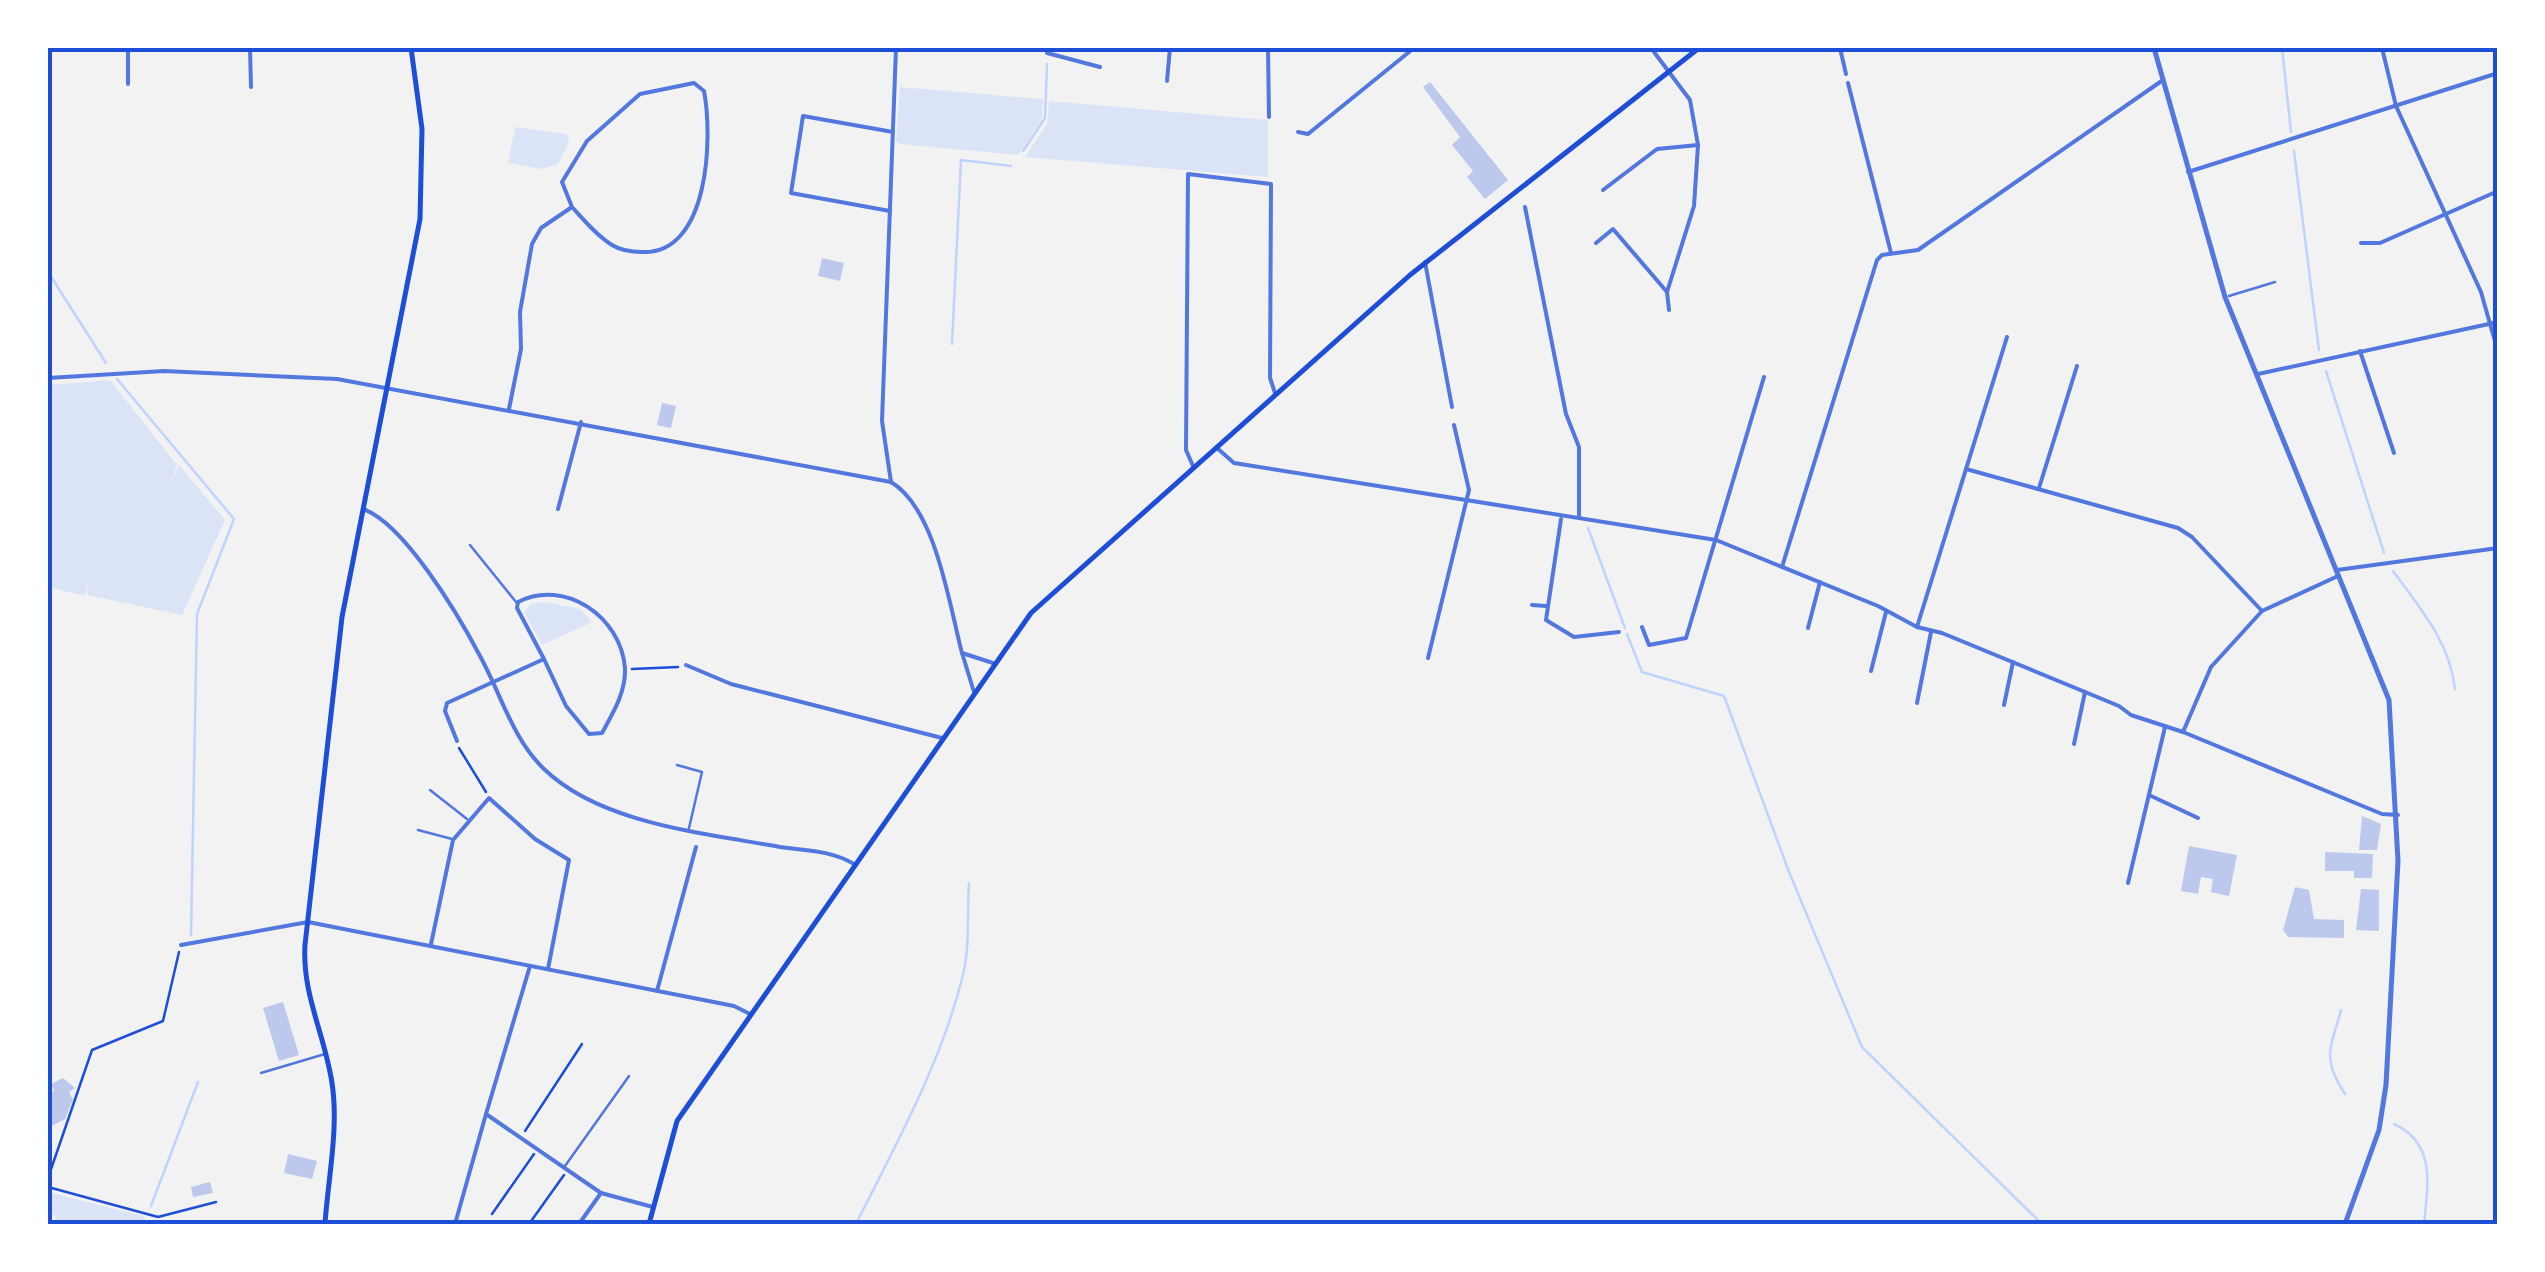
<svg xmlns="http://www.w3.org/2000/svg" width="2545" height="1272" font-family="'IBM Plex Serif',serif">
	<rect width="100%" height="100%" fill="#f2f2f2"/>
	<g fill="#dbe4f7">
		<path d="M900 87 1043 99 1042 119 1018 155 900 144 896 142Z"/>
		<path d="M1049 101 1268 120V177L1025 157 1047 124Z"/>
		<path d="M515 127 567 134 569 142 558 164 542 169 508 163Z"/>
		<path d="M110 380 177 465 169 488 179 465 225 520 182 615 87 595 88 580 85 596 48 587V385Z"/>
		<path d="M544 602 580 609 592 622 542 645 524 612 531 604Z"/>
		<path d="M48 1192 143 1216 147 1224H57L54 1214 48 1213Z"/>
	</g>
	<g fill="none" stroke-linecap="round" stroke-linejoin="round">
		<g stroke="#bfd3fe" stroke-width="2.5">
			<path d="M2282 48 2291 132"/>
			<path d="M1023 151 1045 118 1047 64"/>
			<path d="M2294 151 2319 350"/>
			<path d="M48 272 106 363"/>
			<path d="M952 344 961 160 1011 166"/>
			<path d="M2326 371 2384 553"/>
			<path d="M117 379 234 519 197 614 191 935"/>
			<path d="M1588 528 1625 628"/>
			<path d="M2393 571C2420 608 2450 642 2455 689"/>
			<path d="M1627 634 1642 672 1724 696 1789 872 1862 1047 2042 1224"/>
			<path d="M2341 1010C2332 1046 2320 1056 2345 1094"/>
			<path d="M2394 1124C2436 1143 2428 1184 2424 1224"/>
			<path d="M151 1206 198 1082"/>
			<path d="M145 1224V1223"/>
			<path d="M856 1224C896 1144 941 1064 963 975 970 946 967 913 969 883"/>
		</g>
	</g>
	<g fill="#bdc9ec">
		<path d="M1430 82 1508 180 1485 199 1467 177 1473 171 1452 145 1460 137 1423 87Z"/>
		<path d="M822 258 844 263 840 281 818 276Z"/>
		<path d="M662 403 676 406 671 428 657 425Z"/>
		<path d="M2362 816 2381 824 2377 850H2359Z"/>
		<path d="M2189 846 2237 855 2229 896 2211 892 2213 879 2201 877 2198 894 2181 891Z"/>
		<path d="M2325 852 2373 854 2372 878H2354V871H2325Z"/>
		<path d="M2295 887 2309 890 2314 919 2344 920V938L2288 937 2283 930Z"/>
		<path d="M2361 889 2379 890V931L2356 930Z"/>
		<path d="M283 1002 299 1055 279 1061 263 1008Z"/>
		<path d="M63 1078 75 1088 69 1092 73 1099 65 1119 48 1128V1094L54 1091 51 1084Z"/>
		<path d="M288 1154 317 1161 312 1179 284 1173Z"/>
		<path d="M210 1182 213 1193 193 1197 191 1187Z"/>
	</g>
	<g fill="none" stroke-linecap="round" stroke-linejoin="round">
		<g stroke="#1d4ed8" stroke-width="2.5">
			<path d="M632 669 678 667"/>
			<path d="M459 748 486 792"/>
			<path d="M525 1131 582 1044"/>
			<path d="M48 1178 92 1050 163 1021 179 952"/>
			<path d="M48 1187 158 1217 216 1202"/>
			<path d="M492 1214 534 1154"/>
			<path d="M529 1224 564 1175"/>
		</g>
		<g stroke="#5277de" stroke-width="2.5">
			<path d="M88 50 124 48"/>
			<path d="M2229 296 2275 282"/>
			<path d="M470 545 516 602"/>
			<path d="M677 765 702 772 689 828"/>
			<path d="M430 790 467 819"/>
			<path d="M418 830 452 839"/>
			<path d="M261 1073 325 1054"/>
			<path d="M565 1166 629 1076"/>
		</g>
		<g stroke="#5277de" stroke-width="4">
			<path d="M128 48V84"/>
			<path d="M250 48 251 87"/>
			<path d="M1047 48V53L1100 67"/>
			<path d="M1268 48 1269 117"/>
			<path d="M1651 48 1690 100 1698 145 1694 206 1667 292 1669 310"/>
			<path d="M1840 48 1846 74"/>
			<path d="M2382 48 2396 106 2481 292 2498 352"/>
			<path d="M1167 81 1170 48"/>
			<path d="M1848 83 1891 253"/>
			<path d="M1298 132 1308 134 1414 48"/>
			<path d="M2188 172 2498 73"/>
			<path d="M1603 190 1657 149 1698 145"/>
			<path d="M1525 207 1566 414 1579 447V518"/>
			<path d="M890 211 791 193 803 116 893 132"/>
			<path d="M1596 243 1613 229 1667 292"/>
			<path d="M2361 243H2380L2498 191"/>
			<path d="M1425 262 1452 407"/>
			<path d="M2360 351 2394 453"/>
			<path d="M2258 374 2498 322"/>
			<path d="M48 378 164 371 337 379 891 482C936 509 949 604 962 653L993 663"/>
			<path d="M509 409 521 349 520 312 532 244 541 228 572 207 562 182 587 141 640 94 694 83 704 91C713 138 709 255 642 252 633 252 620 250 612 245 597 236 584 220 572 207"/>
			<path d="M1217 448 1234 463 1716 540 1878 606 1917 627 1942 633 2119 706 2131 715 2183 732 2382 814 2398 815"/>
			<path d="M1193 466 1186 450 1188 174 1271 184 1270 378 1275 393"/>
			<path d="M1966 469 2178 528 2192 537 2262 611"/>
			<path d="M891 482 882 421 896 48"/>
			<path d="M2039 488 2077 366"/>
			<path d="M363 509C404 523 459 616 480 656 501 694 512 738 544 769 601 824 704 833 780 847 807 851 830 850 854 864"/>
			<path d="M558 509 581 422"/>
			<path d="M1561 519 1546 620 1574 637 1619 632"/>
			<path d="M1782 567 1877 260 1882 255 1918 250 2163 80"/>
			<path d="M2337 570 2498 548"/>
			<path d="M1532 605 1546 606"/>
			<path d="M1642 627 1649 645 1686 638 1764 377"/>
			<path d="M1917 627 2007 337"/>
			<path d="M1808 628 1820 582"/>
			<path d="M962 653 974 692"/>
			<path d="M1428 658 1469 490 1454 425"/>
			<path d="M686 665 731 684 942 738"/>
			<path d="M1871 671 1886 612"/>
			<path d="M1917 703 1931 632"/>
			<path d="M2004 705 2013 662"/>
			<path d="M2183 732 2211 667 2262 611 2338 576"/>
			<path d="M457 741 445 711 447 703 544 659 517 608 518 602C565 578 621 617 625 668 626 692 613 713 602 733L589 734 566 706 544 659"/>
			<path d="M2074 744 2085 692"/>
			<path d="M2149 795 2198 818"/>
			<path d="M2128 883 2165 727"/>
			<path d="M431 944 453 840 489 798 535 839 569 860 548 969"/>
			<path d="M181 945 308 922 734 1006 750 1014"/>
			<path d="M530 966 486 1114 601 1193 653 1207"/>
			<path d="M657 991 696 847"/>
			<path d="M455 1224 486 1114"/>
			<path d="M579 1224 601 1193"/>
		</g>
		<path stroke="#5277de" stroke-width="5" d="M2154 48 2225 297 2389 700 2398 861 2386 1085 2379 1130 2345 1224"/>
		<g stroke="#1d4ed8" stroke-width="5">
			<path d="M325 1224C328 1179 339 1128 332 1083 325 1035 302 995 305 945L342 617 420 219 422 129 411 48"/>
			<path d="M649 1224 677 1121 1031 613 1410 275 1699 48"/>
		</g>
	</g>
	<rect width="2545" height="1272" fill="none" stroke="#ffffff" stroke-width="100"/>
	<rect x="50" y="50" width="2445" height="1172" fill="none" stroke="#1d4ed8" stroke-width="4"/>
</svg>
